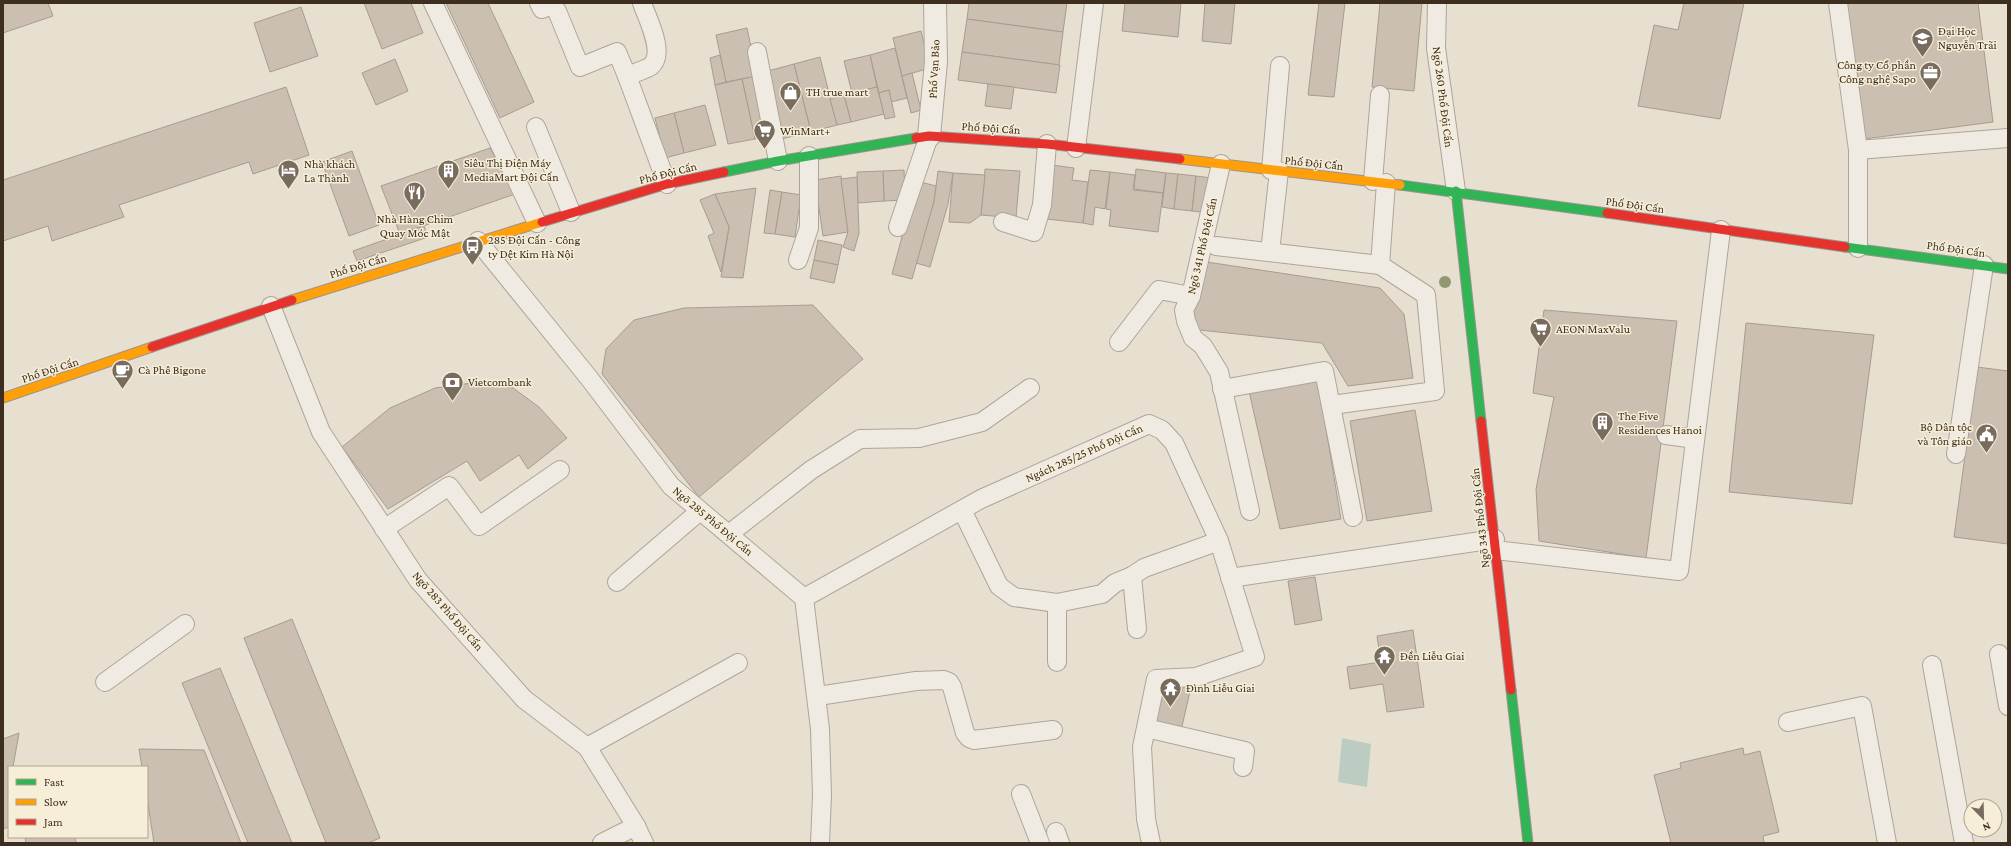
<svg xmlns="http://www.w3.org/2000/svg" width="2011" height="846" font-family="'Crimson Pro',serif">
	<rect width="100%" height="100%" fill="#e7e0d1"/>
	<path fill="#bcccc2" d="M1342 738 1371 744 1367 787 1338 782Z"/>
	<g fill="#cbbfb2" stroke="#a89c90">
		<path d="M3 3H48L53 16 3 33Z"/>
		<path d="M364 3H411L423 33 382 49Z"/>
		<path d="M446 3H488L534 102 500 118Z"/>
		<path d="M969 3H1067L1063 32 967 19Z"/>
		<path d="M1125 3H1181L1178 37 1122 31Z"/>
		<path d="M1205 3H1235L1231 44 1202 41Z"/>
		<path d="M1319 3H1345L1334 97 1308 95Z"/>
		<path d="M1380 3H1422L1414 91 1372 87Z"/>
		<path d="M1684 3H1744L1720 119 1638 106 1654 25 1678 30Z"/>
		<path d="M1847 3H1978L1993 122 1864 139Z"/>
		<path d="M301 7 318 56 270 72 254 23Z"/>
		<path d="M967 19 1063 32 1059 65 962 52Z"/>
		<path d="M747 28 757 76 726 82 716 35Z"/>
		<path d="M921 31 930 68 902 76 893 38Z"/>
		<path d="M895 48 907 98 891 102 889 90 879 93 870 55Z"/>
		<path d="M962 52 1060 65 1056 93 958 80Z"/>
		<path d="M720 55 726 82 715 85 710 58Z"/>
		<path d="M870 55 877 87 852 93 844 61Z"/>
		<path d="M820 57 837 125 811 132 794 64Z"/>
		<path d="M395 59 408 91 376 105 362 73Z"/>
		<path d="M794 64 811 132 781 139 764 72Z"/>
		<path d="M912 73 921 110 911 113 902 76Z"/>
		<path d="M757 76 770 135 755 139 742 79Z"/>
		<path d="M742 79 755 139 728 144 715 85Z"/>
		<path d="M988 84 1014 87 1011 109 985 106Z"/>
		<path d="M286 87 309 155 253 174 249 162 119 205 124 217 52 241 48 226 3 241V180Z"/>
		<path d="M877 87 884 114 851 122 844 95Z"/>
		<path d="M889 90 895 117 885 119 879 93Z"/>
		<path d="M844 95 851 122 837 125 830 99Z"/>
		<path d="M705 105 716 145 684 153 674 113Z"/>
		<path d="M674 113 684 153 665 158 655 118Z"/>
		<path d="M490 148 515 194 400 234 381 186Z"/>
		<path d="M352 151 379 225 349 236 322 162Z"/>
		<path d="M1052 165 1074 168 1072 180 1088 182 1083 223 1046 219Z"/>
		<path d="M985 169 1020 171 1016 218 981 215Z"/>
		<path d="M1136 169 1166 173 1163 193 1134 189Z"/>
		<path d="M904 170 905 200 884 201 883 171Z"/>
		<path d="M1090 170 1110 172 1105 209 1095 207 1093 225 1083 223Z"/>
		<path d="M883 171 884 201 858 203 857 172Z"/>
		<path d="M938 171 953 173 948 204 930 267 916 263 934 201Z"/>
		<path d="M1110 172 1135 175 1133 190 1163 193 1158 232 1109 226 1111 210 1106 209Z"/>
		<path d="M953 173 985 175 981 215 970 223 949 222Z"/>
		<path d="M1166 173 1178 174 1174 209 1162 207Z"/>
		<path d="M1178 174 1196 176 1192 211 1174 209Z"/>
		<path d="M841 176 848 232 823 236 815 180Z"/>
		<path d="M1196 176 1212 178 1208 213 1192 211Z"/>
		<path d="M857 177 859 233 854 251 843 247 848 232 841 179Z"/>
		<path d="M917 181 936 186 934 201 912 279 892 274Z"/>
		<path d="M756 188 743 278 721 277 729 227 715 194Z"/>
		<path d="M770 190 782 192 775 234 764 233Z"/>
		<path d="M782 192 801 195 795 237 775 234Z"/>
		<path d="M715 194 729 227 721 272 708 236 714 233 700 200Z"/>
		<path d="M424 226 428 237 357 261 353 251Z"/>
		<path d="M818 240 842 245 838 265 814 260Z"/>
		<path d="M814 260 838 265 834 283 810 278Z"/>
		<path d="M1200 261 1380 288 1404 314 1413 378 1348 386 1322 343 1190 329Z"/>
		<path d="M813 305 863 359 699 497 602 374 606 349 634 320 684 308Z"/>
		<path d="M1544 310 1677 321 1646 558 1539 541 1536 489 1554 397 1533 393Z"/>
		<path d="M1746 323 1874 335 1852 504 1729 492Z"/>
		<path d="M1977 367 2008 371V544L1954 537Z"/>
		<path d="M1318 381 1341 519 1280 529 1249 391Z"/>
		<path d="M479 382 513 388 539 407 567 438 528 469 519 455 480 481 467 461 388 509 342 447 390 408 435 388Z"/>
		<path d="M1415 410 1432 511 1367 521 1350 421Z"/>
		<path d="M1315 577 1322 620 1295 625 1288 581Z"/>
		<path d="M292 619 380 838 368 843H326L244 638Z"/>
		<path d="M1413 630 1424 707 1387 712 1383 684 1350 689 1347 667 1381 662 1377 636Z"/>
		<path d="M220 668 292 843H248L182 683Z"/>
		<path d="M1161 680 1191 687 1180 735 1151 729Z"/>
		<path d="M19 733 13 767H9V827L3 829V739Z"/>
		<path d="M1743 748 1744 755 1760 751 1779 832 1763 836 1764 843H1671L1654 775 1681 768 1680 763Z"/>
		<path d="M139 749 204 750 241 843H154L147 798V767H142Z"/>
		<path d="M25 837H75L76 843H26Z"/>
	</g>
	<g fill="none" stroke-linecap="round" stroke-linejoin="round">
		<defs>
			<g id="lane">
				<path d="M433 3 537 223"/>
				<path d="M539 3 542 9C549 6 552 5 557 11L580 67 617 52 627 76"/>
				<path d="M642 3C647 18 666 53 651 66 645 70 634 73 627 76L667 184"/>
				<path d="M1437 3 1436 48 1456 191"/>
				<path d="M1838 3 1858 150V248"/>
				<path d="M757 52 778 161"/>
				<path d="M536 127 571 212"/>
				<path d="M1076 148 1094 3"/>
				<path d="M1858 150 2008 138"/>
				<path d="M1221 164 1191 296 1184 310 1186 321 1193 338 1203 346 1219 372 1250 511"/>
				<path d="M1271 170 1280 66"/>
				<path d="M1373 181 1380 95"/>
				<path d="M1003 222 1034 232 1042 205 1047 144"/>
				<path d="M898 227 929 136"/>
				<path d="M478 241 589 378 671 486 804 598 820 729 822 795 820 843"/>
				<path d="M1216 246 1380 265"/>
				<path d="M1270 252 1279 171"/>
				<path d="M798 260 809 228V156"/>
				<path d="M271 306 321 432 418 580 524 699 587 747 636 826 644 843"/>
				<path d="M1119 342 1159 290 1191 296"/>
				<path d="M1222 389 1324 371 1353 517"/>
				<path d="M1332 405 1435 391 1426 295 1380 265 1386 183"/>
				<path d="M1666 435 1695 439"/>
				<path d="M1956 454 1984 265"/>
				<path d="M962 510 999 586 1014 597 1057 603 1102 594 1115 583 1132 576 1144 568 1219 541"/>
				<path d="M384 529 449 486 479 526 560 470"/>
				<path d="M729 534 811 470 860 439 919 438 982 422 1030 388"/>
				<path d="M1495 550 1679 571 1721 230"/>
				<path d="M1132 576 1137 629"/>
				<path d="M1230 578 1495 539"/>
				<path d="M617 582 700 511"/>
				<path d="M804 598 981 499 1149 424 1162 430 1174 443 1219 541 1255 657 1196 677 1156 679 1142 747 1146 819 1151 843"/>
				<path d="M1057 603V662"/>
				<path d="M1999 654 2008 706"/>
				<path d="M1932 665 1964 843"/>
				<path d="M105 682 185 624"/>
				<path d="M818 696 916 681 944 680 949 682 952 687 965 733 969 738 974 740 1053 730"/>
				<path d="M1788 722 1862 706 1887 843"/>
				<path d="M1146 728 1245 751 1243 767"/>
				<path d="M587 747 738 663"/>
				<path d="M1021 794 1040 843"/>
				<path d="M1056 832 1060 843"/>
				<path d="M602 843 636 826"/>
			</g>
			<path id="street" d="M929 136 936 62 935 3"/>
			<g id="fast">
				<path d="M724 172 778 161 916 138"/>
				<path d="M1400 185 1607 213"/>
				<path d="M1456 191 1481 421"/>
				<path d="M1845 247 2008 269"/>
				<path d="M1511 690 1528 843"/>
			</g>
			<g id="slow">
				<path d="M1180 159 1400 185"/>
				<path d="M292 300 542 222"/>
				<path d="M3 398 152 347"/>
			</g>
			<g id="jam">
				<path d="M916 138 929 136 1047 144 1180 159"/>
				<path d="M1607 213 1845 247"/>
				<path d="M542 222 667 184 724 172"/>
				<path d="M152 347 292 300"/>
				<path d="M1481 421 1511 690"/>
			</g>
		</defs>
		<use href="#lane" stroke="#ada599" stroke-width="20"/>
		<use href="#street" stroke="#ada599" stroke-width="24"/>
		<use href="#fast" stroke="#9c958a" stroke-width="11"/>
		<use href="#slow" stroke="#9c958a" stroke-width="11"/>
		<use href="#jam" stroke="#9c958a" stroke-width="11"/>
		<use href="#lane" stroke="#efebe3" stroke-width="18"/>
		<use href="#street" stroke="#efebe3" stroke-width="22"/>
		<use href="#fast" stroke="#30b455" stroke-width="9"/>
		<use href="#slow" stroke="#ff9f0a" stroke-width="9"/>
		<use href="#jam" stroke="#e5322d" stroke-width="9"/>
	</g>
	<circle fill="#929673" cx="1445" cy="282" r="6"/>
	<defs>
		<symbol id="university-pin" viewBox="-11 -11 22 30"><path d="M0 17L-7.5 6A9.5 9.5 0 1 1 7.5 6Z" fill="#786c5e" stroke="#f7eed8"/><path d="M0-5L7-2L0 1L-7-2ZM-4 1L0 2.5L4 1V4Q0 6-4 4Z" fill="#fff"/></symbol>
		<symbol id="office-pin" viewBox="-11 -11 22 30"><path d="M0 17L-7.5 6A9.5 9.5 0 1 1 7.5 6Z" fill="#786c5e" stroke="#f7eed8"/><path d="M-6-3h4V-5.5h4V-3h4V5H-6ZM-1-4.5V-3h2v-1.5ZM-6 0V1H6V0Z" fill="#fff"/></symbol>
		<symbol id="shop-pin" viewBox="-11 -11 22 30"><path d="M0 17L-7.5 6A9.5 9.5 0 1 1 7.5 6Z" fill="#786c5e" stroke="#f7eed8"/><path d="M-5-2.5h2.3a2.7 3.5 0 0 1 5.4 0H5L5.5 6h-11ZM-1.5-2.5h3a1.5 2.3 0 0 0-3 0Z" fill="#fff"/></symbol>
		<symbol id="supermarket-pin" viewBox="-11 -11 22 30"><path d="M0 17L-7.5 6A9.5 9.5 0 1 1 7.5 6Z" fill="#786c5e" stroke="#f7eed8"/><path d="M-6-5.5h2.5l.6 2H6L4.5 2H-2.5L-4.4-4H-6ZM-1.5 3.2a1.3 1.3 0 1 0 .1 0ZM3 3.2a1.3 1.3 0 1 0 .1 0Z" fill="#fff"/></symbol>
		<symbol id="building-pin" viewBox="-11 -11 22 30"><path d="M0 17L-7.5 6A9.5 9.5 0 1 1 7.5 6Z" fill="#786c5e" stroke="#f7eed8"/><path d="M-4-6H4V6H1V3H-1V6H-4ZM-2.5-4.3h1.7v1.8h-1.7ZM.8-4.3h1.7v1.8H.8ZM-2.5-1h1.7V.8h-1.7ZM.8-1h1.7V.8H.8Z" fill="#fff"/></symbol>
		<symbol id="hotel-pin" viewBox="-11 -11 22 30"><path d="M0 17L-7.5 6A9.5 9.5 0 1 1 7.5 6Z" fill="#786c5e" stroke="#f7eed8"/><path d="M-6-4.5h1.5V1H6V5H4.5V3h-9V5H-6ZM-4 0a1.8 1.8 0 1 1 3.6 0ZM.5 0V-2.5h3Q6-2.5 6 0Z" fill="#fff"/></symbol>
		<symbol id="restaurant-pin" viewBox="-11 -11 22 30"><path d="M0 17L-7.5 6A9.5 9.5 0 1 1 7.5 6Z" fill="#786c5e" stroke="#f7eed8"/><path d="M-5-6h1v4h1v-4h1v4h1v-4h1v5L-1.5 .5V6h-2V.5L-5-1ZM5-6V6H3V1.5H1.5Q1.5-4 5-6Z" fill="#fff"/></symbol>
		<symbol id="bus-pin" viewBox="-11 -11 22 30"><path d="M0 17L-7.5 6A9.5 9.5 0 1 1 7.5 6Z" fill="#786c5e" stroke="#f7eed8"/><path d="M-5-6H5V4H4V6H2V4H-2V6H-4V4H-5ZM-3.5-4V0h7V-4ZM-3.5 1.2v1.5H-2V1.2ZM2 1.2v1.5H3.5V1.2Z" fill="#fff"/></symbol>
		<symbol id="cafe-pin" viewBox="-11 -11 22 30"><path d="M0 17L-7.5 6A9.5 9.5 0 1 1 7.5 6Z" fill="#786c5e" stroke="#f7eed8"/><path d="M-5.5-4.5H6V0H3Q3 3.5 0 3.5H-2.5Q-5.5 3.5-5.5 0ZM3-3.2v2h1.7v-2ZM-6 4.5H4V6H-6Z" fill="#fff"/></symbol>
		<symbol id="bank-pin" viewBox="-11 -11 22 30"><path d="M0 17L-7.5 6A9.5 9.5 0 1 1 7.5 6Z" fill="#786c5e" stroke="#f7eed8"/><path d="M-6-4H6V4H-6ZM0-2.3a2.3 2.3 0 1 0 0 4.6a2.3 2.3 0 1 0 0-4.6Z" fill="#fff"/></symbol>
		<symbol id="civic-pin" viewBox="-11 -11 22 30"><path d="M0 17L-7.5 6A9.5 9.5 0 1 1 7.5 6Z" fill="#786c5e" stroke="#f7eed8"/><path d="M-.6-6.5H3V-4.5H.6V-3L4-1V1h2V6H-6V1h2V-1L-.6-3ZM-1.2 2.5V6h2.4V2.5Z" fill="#fff"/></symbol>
		<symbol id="temple-pin" viewBox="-11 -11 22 30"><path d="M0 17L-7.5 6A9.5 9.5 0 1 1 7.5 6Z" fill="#786c5e" stroke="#f7eed8"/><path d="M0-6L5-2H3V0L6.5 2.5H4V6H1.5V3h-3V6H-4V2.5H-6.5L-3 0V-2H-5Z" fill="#fff"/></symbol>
	</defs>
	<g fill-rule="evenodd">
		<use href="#university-pin" x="1910" y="26" width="25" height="34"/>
		<use href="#office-pin" x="1918" y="60" width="25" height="34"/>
		<use href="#shop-pin" x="778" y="80" width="25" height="34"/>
		<use href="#supermarket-pin" x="752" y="118" width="25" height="34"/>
		<use href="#building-pin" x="436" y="158" width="25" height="34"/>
		<use href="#hotel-pin" x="276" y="158" width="25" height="34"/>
		<use href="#restaurant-pin" x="402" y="180" width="25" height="34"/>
		<use href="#bus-pin" x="460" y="234" width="25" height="34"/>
		<use href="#supermarket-pin" x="1528" y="316" width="25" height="34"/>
		<use href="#cafe-pin" x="110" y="358" width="25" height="34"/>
		<use href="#bank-pin" x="440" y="370" width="25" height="34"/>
		<use href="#building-pin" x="1590" y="410" width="25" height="34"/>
		<use href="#civic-pin" x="1974" y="422" width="25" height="34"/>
		<use href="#temple-pin" x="1372" y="644" width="25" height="34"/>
		<use href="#temple-pin" x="1158" y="676" width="25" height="34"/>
	</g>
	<g text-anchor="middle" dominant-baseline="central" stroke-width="3" stroke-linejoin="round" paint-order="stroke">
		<g font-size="12" fill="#3d2e20" stroke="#f7eed8" text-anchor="start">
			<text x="1938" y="31">Đại Học<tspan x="1938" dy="14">Nguyễn Trãi</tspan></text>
			<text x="1916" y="65" text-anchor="end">Công ty Cổ phần<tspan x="1916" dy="14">Công nghệ Sapo</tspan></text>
			<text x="806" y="92">TH true mart</text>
			<text x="780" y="131">WinMart+</text>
			<text x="464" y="163">Siêu Thị Điện Máy<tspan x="464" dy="14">MediaMart Đội Cấn</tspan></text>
			<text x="304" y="164">Nhà khách<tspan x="304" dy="14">La Thành</tspan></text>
			<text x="415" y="219" text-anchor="middle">Nhà Hàng Chim<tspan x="415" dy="14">Quay Móc Mật</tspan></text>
			<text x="488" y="240">285 Đội Cấn - Công<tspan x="488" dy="14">ty Dệt Kim Hà Nội</tspan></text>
			<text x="1556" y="329">AEON MaxValu</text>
			<text x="138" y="370">Cà Phê Bigone</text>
			<text x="468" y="382">Vietcombank</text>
			<text x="1618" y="416">The Five<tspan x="1618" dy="14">Residences Hanoi</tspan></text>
			<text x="1972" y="427" text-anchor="end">Bộ Dân tộc<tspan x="1972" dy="14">và Tôn giáo</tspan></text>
			<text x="1400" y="656">Đền Liễu Giai</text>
			<text x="1186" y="688">Đình Liễu Giai</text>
		</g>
		<g font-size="12" fill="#3d2e20" stroke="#f7eed8">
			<text transform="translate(934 69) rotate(-87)">Phố Vạn Bảo</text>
			<text transform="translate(1443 97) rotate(83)">Ngõ 260 Phố Đội Cấn</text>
			<text transform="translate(991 128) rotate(4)">Phố Đội Cấn</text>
			<text transform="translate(1314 163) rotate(6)">Phố Đội Cấn</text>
			<text transform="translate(668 173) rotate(-14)">Phố Đội Cấn</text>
			<text transform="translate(1635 205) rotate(8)">Phố Đội Cấn</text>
			<text transform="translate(1202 246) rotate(-77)">Ngõ 341 Phố Đội Cấn</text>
			<text transform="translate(1956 249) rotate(8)">Phố Đội Cấn</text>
			<text transform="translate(358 266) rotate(-17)">Phố Đội Cấn</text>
			<text transform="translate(50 370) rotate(-18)">Phố Đội Cấn</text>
			<text transform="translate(1084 453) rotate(-24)">Ngách 285/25 Phố Đội Cấn</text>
			<text transform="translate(1480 518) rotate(-96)">Ngõ 343 Phố Đội Cấn</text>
			<text transform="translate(713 521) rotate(40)">Ngõ 285 Phố Đội Cấn</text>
			<text transform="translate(448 611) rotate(49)">Ngõ 283 Phố Đội Cấn</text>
		</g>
	</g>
	<rect width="2011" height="846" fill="none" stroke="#3d2e20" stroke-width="8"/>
	<rect x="8" y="766" width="140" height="72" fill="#f7eed8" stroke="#ada18e"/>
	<rect x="16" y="779" width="20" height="6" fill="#30b455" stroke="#ada18e"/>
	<text x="44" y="786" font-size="12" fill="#3d2e20">Fast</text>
	<rect x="16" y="799" width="20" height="6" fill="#ff9f0a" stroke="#ada18e"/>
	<text x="44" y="806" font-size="12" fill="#3d2e20">Slow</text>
	<rect x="16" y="819" width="20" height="6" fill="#e5322d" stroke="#ada18e"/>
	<text x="44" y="826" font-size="12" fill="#3d2e20">Jam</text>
	<g transform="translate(1983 818) rotate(157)"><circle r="19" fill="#f7eed8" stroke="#ada18e"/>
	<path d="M0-3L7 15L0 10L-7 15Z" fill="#786c5e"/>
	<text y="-6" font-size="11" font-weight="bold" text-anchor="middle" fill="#3d2e20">N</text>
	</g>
</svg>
